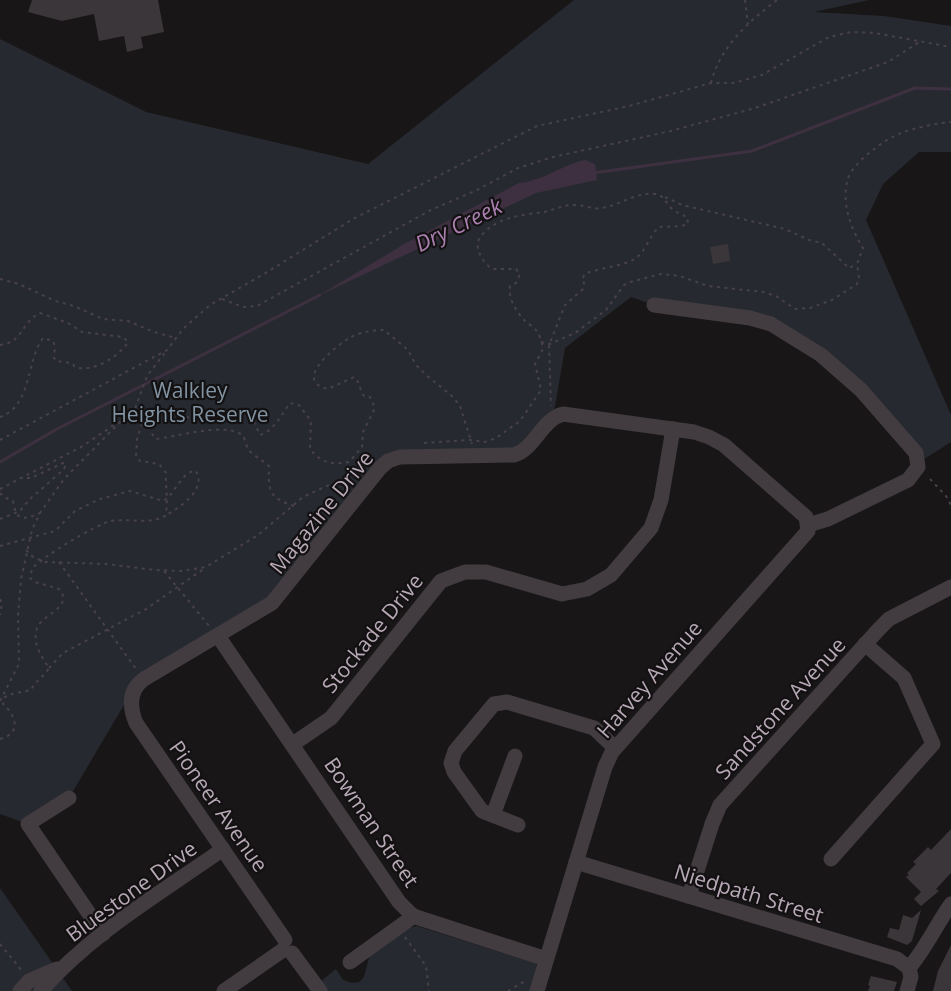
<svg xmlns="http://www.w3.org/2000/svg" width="951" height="991" font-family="'Open Sans',sans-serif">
	<rect width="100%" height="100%" fill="#181617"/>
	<g fill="#262a30">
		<path d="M574 0H869L814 12 884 16 951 26V152H919L883 184 866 220 951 415V442L918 463 831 364 750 318 654 305 631 297 565 348 553 418 519 454 392 459 272 603 134 688 69 798 28 824 0 814V39L146 112 368 164Z"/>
		<path d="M0 888 72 991H0Z"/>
		<path d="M417 926 535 963 538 967 534 991H327L320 982 336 969 343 980C370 991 363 967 371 954L405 929Z"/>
	</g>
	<path fill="#3e3040" d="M585 160 595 164 597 180 536 193 318 296 406 243 519 183C543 181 561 165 585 160Z"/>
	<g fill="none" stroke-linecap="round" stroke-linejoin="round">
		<g stroke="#3e3040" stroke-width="3">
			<path d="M593 173 752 151 915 88 951 89"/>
			<path d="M0 462 57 429 320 295"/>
		</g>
	</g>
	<g fill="#3a3639">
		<path d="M32 0H158L164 32 141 37 143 48 127 52 124 36 99 41 94 14 62 21 28 12Z"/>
		<path d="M728 244 730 261 713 264 710 247Z"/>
		<path d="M951 829V873L936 889 939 891 921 906 914 899 921 892 906 877 909 875 907 873 916 864 913 862 928 847 931 850Z"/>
		<path d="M921 910 912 941 907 945 887 937 890 928 899 930 903 915 912 918Z"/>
		<path d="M951 945V991H933L938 971Z"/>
		<path d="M871 976 897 982 894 991H868L870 986 868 985Z"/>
	</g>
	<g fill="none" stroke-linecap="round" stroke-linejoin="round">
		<g stroke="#494148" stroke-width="2" stroke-dasharray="3 4.5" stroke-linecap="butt">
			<path d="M745 0 748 24"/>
			<path d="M711 83C720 47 748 22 777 0"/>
			<path d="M665 197 682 205 785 229 809 240 822 243 849 268 857 264"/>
			<path d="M0 279 19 284 55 301 74 306 103 319 128 321 154 332 176 338"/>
			<path d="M222 299 243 307 257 306 429 211 477 190 518 168 553 157 671 131 755 108 888 62 921 41"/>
			<path d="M541 342 550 344 575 333 606 310 624 285 630 282 661 274 680 276 708 286 763 292 776 296 795 309 810 308 832 300 857 284 859 278 857 264 863 248C851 229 842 205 847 182 850 164 885 139 901 133 915 128 936 123 951 122"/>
			<path d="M0 345C24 342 20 323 40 313L68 323 82 332 123 337 128 342C119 357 92 373 75 367L72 363 56 361 54 358 55 346 53 341 43 338C26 361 32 406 0 417"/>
			<path d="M124 418 135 409 147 376 167 350"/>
			<path d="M0 440 167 350 183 329 210 305 264 274 353 219 537 126 629 106 711 83H734L762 75 829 37 851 32 875 33 951 47"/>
			<path d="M424 443 470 440 485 442 496 438 520 421 541 390 535 364 543 349C542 343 540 335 536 330 534 327 528 324 525 321 516 311 508 299 510 286L516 283 520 274 516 269H492C482 261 479 255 477 243 489 218 520 215 544 212 553 210 561 206 571 205 581 204 594 210 602 208 621 205 635 192 655 194 664 195 665 202 671 208 676 212 682 215 687 217L688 224 681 226 659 227C650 235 645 252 636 258 623 267 600 267 585 274L582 279 584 283 583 289 565 305 549 345 551 406"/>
			<path d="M930 479 946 496 951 505"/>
			<path d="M0 489 81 447 117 423"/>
			<path d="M0 493 4 497 13 501C16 522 24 520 40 513"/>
			<path d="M294 506C269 498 268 491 269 466 263 460 253 456 248 449 246 445 245 439 243 436 228 421 175 437 156 439 144 425 153 420 131 412H157L198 419 231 416 239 411H245L250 414 260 435C275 430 281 415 290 403L299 405 311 421 310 449C321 463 332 465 349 462L362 447 363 432 375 408 370 397H365C359 391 361 383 354 377L328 389C291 381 337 345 351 337 361 332 373 330 384 330L408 350 416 365 426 375 452 396 460 406 472 444"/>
			<path d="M0 519 20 511 29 500 64 469 66 464 63 463 31 478H23"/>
			<path d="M0 546 55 531 75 511 100 499 130 491 163 501C176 494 181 471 196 471 207 490 179 508 165 516"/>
			<path d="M26 550 33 557 45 562 106 564 155 570 181 571 206 567 258 535 303 497 342 479 371 458"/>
			<path d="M59 562 136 669"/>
			<path d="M164 571 210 627"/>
			<path d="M0 599 2 603 0 615"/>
			<path d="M49 668 63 653 146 609 205 568"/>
			<path d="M0 701 19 664 18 616 21 579 32 530 40 513 64 479 124 418"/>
			<path d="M0 739C22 733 16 716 3 704L5 697 12 694 31 690C36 680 44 677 49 668 41 656 32 643 37 628 41 615 75 607 59 589L35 582 30 578C30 577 32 570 32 569 38 559 99 523 111 521 129 518 148 525 165 516 169 502 165 487 166 473L159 464 140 461 136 456 137 439 144 418"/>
			<path d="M405 937 426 966 429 991"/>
			<path d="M0 944 23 972"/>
			<path d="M508 991 527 980"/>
		</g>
		<g stroke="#423c40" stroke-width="15">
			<path d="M654 305 750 318 771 324 821 355 861 390 916 453 918 467 908 480 828 519 808 525"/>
			<path d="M218 636 399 902 413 916 546 959"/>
			<path d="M293 744 331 718 441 581 465 572H486L562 594 587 589 611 575 651 528 661 500 673 429"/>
			<path d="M69 798 28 824 103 934"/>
			<path d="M493 815 515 756"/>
			<path d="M518 825 482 811 454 772 451 763 455 751 494 704 507 702 594 728 615 748"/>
			<path d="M831 859 933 744 904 678 865 644"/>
			<path d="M576 862 897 959 909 968"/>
			<path d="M689 896 712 824 720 805 879 629 889 619 951 587"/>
			<path d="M285 940 136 723C129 706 129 690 144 679L272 603 380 468 388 461 400 457 514 455C535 449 541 420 563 414L694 432 709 437 724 445 806 517 808 531 612 752 605 767 537 991"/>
			<path d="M292 953 320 991"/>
			<path d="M350 962 414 916"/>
			<path d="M20 991 29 981 57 969"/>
			<path d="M41 991C91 933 161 893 223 849"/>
			<path d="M224 991 283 950"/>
			<path d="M907 991 911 977 909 968C926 948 936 925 951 904"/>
		</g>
	</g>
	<g text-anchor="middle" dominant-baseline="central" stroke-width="4.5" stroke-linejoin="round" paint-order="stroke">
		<g font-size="21" fill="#8192a1" stroke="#131112">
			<text x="190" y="390">Walkley<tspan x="190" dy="24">Heights Reserve</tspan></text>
		</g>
		<g font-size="21" fill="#b7a9b6" stroke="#131112">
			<text transform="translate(321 512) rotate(-51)">Magazine Drive</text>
			<text transform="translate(372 633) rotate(-51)">Stockade Drive</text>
			<text transform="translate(649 679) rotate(-49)">Harvey Avenue</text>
			<text transform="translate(780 708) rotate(-48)">Sandstone Avenue</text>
			<text transform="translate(219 806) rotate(55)">Pioneer Avenue</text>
			<text transform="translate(372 822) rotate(56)">Bowman Street</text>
			<text transform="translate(131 891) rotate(-36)">Bluestone Drive</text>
			<text transform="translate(749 893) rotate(17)">Niedpath Street</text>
		</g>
		<g font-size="22" font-style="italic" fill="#ac81b1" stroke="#131112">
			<text transform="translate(458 224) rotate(-26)">Dry Creek</text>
		</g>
	</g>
</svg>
